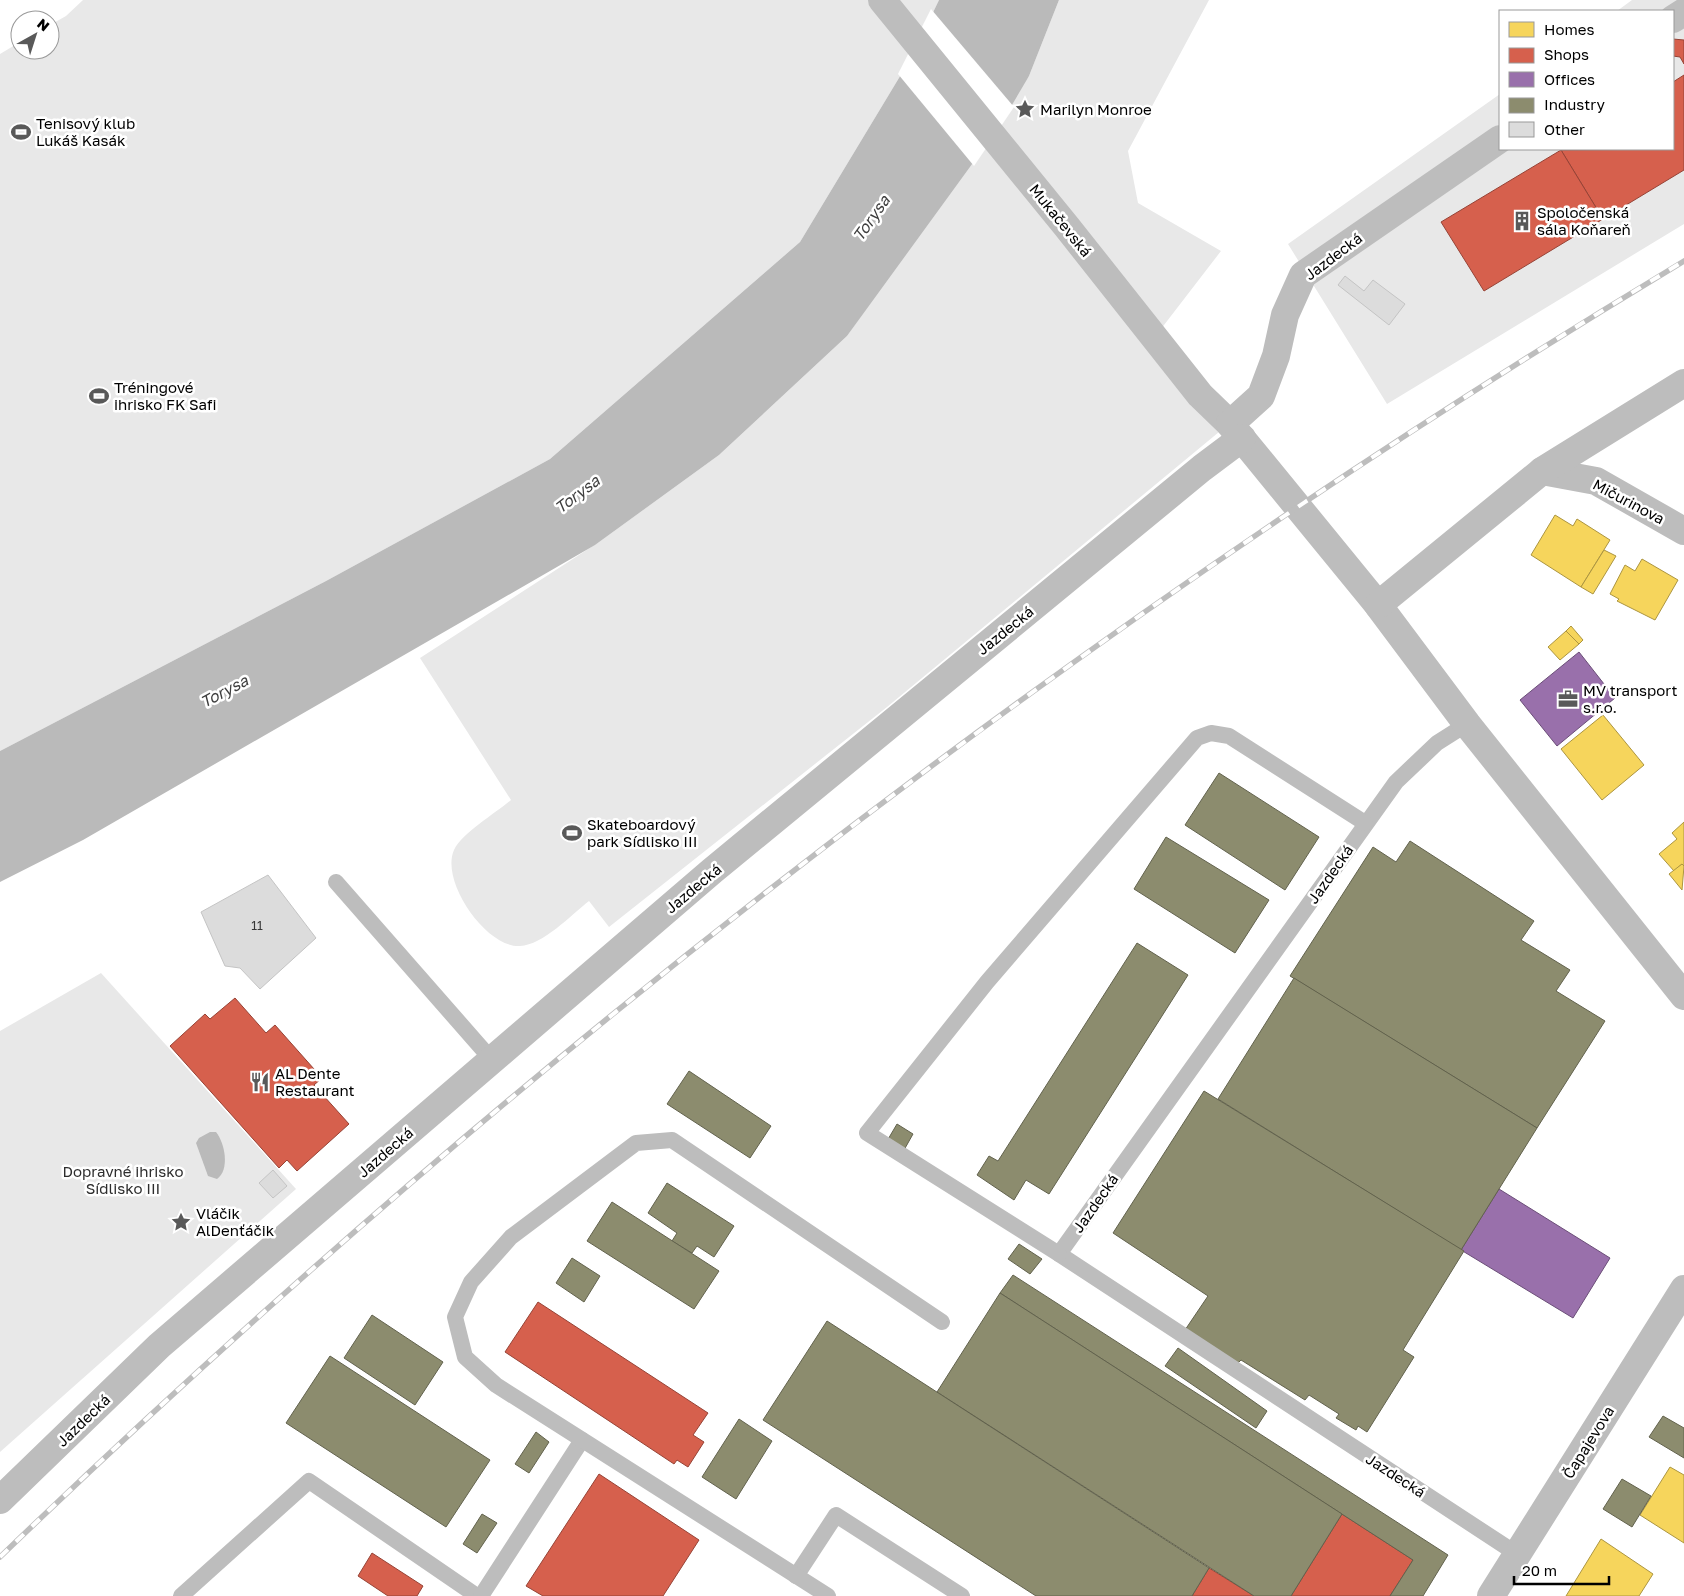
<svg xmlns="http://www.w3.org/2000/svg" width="1684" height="1596" font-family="'Golos Text',sans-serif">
	<rect width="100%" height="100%" fill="#fff"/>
	<g fill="#e8e8e8">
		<path d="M83 0H939L911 58 800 242 550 459 326 581 0 751V54L20 42V50H50V25L66 16Z"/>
		<path d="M1059 0H1209L1128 151 1138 203 1221 251 1154 338 1225 427 887 707 609 927 589 901C571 915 543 945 520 946 486 948 440 881 454 850 462 833 496 813 511 800L420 658 599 542 719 455 847 336 1029 76Z"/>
		<path d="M1632 0H1684V224L1387 404 1288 244 1500 94V149H1673V11H1617Z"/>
		<path d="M101 973 296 1189 0 1452V1031Z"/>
	</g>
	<g fill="#bababa">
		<path d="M939 0H1059L1029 76 999 127 847 336 719 455 595 545 83 840 0 882V751L326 581 550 459 800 242 911 58Z"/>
		<path d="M210 1132H216C225 1143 230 1170 217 1179L208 1176 196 1143 199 1138Z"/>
	</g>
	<path fill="#fff" d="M931 9 1014 107 974 166 898 74Z"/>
	<g fill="#f6d55c" stroke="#ac9540">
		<path d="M1555 515 1573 526 1577 519 1610 540 1581 587 1531 555Z"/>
		<path d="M1604 550 1616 556 1593 594 1581 587Z"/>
		<path d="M1642 559 1678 580 1655 620 1617 601 1619 599 1610 594 1625 565 1635 571Z"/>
		<path d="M1571 626 1583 640 1579 644 1566 631Z"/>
		<path d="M1566 631 1579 644 1560 660 1548 647Z"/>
		<path d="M1603 715 1644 765 1602 800 1561 749Z"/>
		<path d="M1684 822V866L1682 864 1674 871 1659 854 1677 839 1672 833Z"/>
		<path d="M1682 864 1684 866 1682 890 1669 874Z"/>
		<path d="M1670 1467 1684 1475V1543L1640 1515Z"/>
		<path d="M1601 1539 1653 1574 1639 1596H1566Z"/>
	</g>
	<g fill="#d6604d" stroke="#964336">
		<path d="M1673 39 1684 40V64L1680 57 1673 56Z"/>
		<path d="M1684 75V170L1603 219 1561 150 1673 149V82Z"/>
		<path d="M1561 150 1603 219 1484 291 1441 222Z"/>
		<path d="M235 998 266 1033 275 1025 322 1078 314 1085 349 1124 297 1171 287 1160 279 1168 170 1046 205 1014 210 1019Z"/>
		<path d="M538 1302 708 1413 693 1435 704 1442 688 1467 677 1460 674 1464 505 1352Z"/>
		<path d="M599 1474 699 1540 663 1596H543L526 1586Z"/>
		<path d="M1342 1514 1413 1560 1390 1596H1291Z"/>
		<path d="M372 1553 423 1586 417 1596H388L358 1576Z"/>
		<path d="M1209 1568 1254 1596H1192Z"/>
	</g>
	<g fill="#9970ab" stroke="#6b4e78">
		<path d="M1579 652 1615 698 1557 746 1520 700Z"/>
		<path d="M1499 1189 1610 1258 1573 1318 1461 1250Z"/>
	</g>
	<g fill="#8c8c6e" stroke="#62624d">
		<path d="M1219 773 1319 837 1285 890 1185 825Z"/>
		<path d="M1166 837 1269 900 1235 953 1134 889Z"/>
		<path d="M1410 841 1534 921 1521 940 1570 970 1556 991 1605 1021 1537 1128 1290 976 1373 847 1396 862Z"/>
		<path d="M1137 943 1188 975 1049 1194 1026 1180 1014 1200 977 1175 989 1156 998 1161Z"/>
		<path d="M1294 978 1537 1128 1461 1250 1218 1099Z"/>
		<path d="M689 1071 771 1126 750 1158 667 1104Z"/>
		<path d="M1204 1091 1464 1251 1403 1350 1414 1357 1367 1432 1358 1426 1356 1430 1336 1418 1339 1414 1309 1395 1305 1400 1241 1360 1238 1363 1185 1330 1208 1296 1113 1233Z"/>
		<path d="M897 1124 913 1134 904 1150 887 1141Z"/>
		<path d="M667 1183 734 1226 714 1257 697 1246 692 1253 672 1241 677 1233 648 1213Z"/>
		<path d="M612 1202 719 1271 694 1309 587 1241Z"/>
		<path d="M1019 1244 1042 1259 1030 1274 1008 1259Z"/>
		<path d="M572 1258 600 1276 584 1302 556 1283Z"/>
		<path d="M1013 1275 1448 1555 1423 1596H1390L1413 1560 1000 1293Z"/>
		<path d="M1000 1293 1342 1514 1291 1596H1254L937 1392Z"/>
		<path d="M372 1315 443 1362 415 1405 344 1358Z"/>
		<path d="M827 1321 1209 1568 1192 1596H1036L763 1420Z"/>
		<path d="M1178 1348 1267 1411 1256 1428 1165 1366Z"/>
		<path d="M330 1356 490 1460 446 1527 286 1423Z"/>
		<path d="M1663 1416 1684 1428V1458L1649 1437Z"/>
		<path d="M739 1419 772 1441 736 1499 702 1477Z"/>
		<path d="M536 1432 549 1442 529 1473 515 1464Z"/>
		<path d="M1622 1479 1651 1496 1632 1527 1603 1509Z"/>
		<path d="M482 1514 497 1523 477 1553 463 1544Z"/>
	</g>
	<g fill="#dcdcdc" stroke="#c4c4c4">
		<path d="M1345 276 1364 291 1373 280 1405 304 1389 325 1338 285Z"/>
		<path d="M268 875 316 938 260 989 240 968 225 966 201 912Z"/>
		<path d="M273 1170 287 1186 273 1198 259 1183Z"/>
	</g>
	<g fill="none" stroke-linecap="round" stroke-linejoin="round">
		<g stroke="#bdbdbd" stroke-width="16">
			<path d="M1467 724 1437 743 1396 782 1059 1254 1517 1554"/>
			<path d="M336 882 492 1060"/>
			<path d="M1059 1254 867 1133 987 982 1197 738 1211 733 1229 736 1365 823"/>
			<path d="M796 1576 836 1515 962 1596"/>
			<path d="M181 1596 309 1481 477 1596"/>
			<path d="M481 1596 582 1440"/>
			<path d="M828 1596 496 1385 465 1357 455 1317 471 1282 511 1237 636 1143 672 1140 942 1322"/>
		</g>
		<g stroke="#bdbdbd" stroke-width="28">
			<path d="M882 0 1067 227 1200 395 1230 424 1378 605 1467 724 1684 996"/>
			<path d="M1673 19 1684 12"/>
			<path d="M1230 424 1261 396 1276 356 1285 315 1303 275 1500 139"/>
			<path d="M1542 471 1596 481 1684 531"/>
			<path d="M1378 605 1542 471 1684 383"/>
			<path d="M0 1500 159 1346 712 871 1202 468 1242 438"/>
			<path d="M1491 1596 1684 1289"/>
		</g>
		<defs>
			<path id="rail" d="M0 1557C512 1064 1076 627 1684 261"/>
		</defs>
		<use href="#rail" stroke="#bdbdbd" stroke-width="5.5"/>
		<use href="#rail" stroke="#fff" stroke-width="4" stroke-dasharray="11" stroke-linecap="butt"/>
	</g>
	<defs>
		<symbol id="sight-bare" viewBox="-9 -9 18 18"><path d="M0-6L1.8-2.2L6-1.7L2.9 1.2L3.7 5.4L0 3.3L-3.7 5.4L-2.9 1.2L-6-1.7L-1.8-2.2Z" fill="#595959" stroke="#fff" stroke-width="2.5" paint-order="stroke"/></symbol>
		<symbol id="stadium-bare" viewBox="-9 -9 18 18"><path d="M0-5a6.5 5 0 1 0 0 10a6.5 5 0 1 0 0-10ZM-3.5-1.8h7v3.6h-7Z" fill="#595959" stroke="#fff" stroke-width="2.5" paint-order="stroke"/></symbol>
		<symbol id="building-bare" viewBox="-9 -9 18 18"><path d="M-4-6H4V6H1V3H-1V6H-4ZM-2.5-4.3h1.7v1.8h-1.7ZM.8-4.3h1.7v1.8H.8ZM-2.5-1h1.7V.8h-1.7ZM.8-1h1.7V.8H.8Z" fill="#595959" stroke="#fff" stroke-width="2.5" paint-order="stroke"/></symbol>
		<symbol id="office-bare" viewBox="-9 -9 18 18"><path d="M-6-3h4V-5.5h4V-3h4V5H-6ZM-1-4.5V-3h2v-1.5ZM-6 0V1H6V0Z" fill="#595959" stroke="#fff" stroke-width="2.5" paint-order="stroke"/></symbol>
		<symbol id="restaurant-bare" viewBox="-9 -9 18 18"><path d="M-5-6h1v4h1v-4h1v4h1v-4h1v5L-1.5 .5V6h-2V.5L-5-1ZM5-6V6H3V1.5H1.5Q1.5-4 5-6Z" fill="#595959" stroke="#fff" stroke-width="2.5" paint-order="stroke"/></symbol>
	</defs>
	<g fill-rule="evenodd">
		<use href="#sight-bare" x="1011" y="95" width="28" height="28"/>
		<use href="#stadium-bare" x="7" y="118" width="28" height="28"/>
		<use href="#building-bare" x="1508" y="207" width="28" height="28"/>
		<use href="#stadium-bare" x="85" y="382" width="28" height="28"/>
		<use href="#office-bare" x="1554" y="685" width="28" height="28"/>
		<use href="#stadium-bare" x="558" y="819" width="28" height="28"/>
		<use href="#restaurant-bare" x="246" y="1068" width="28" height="28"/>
		<use href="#sight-bare" x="167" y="1208" width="28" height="28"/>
	</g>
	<g text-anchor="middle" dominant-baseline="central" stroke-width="5" stroke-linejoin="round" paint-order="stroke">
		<g font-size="12" fill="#373737">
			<text x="257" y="925">11</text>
		</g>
		<g font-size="15" fill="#000" stroke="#fff" text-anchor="start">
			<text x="1040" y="109">Marilyn Monroe</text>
			<text x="36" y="123">Tenisový klub<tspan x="36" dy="17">Lukáš Kasák</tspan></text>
			<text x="1537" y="212">Spoločenská<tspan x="1537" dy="17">sála Koňareň</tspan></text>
			<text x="114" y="387">Tréningové<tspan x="114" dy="17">ihrisko FK Safi</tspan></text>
			<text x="1583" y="690">MV transport<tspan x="1583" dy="17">s.r.o.</tspan></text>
			<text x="587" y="824">Skateboardový<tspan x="587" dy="17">park Sídlisko III</tspan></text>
			<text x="275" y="1073">AL Dente<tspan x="275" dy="17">Restaurant</tspan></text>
			<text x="196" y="1213">Vláčik<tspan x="196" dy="17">AlDenťáčik</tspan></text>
		</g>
		<g font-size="15" fill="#000" stroke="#fff">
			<text transform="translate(1061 220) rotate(51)">Mukačevská</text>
			<text transform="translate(1333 256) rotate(-37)">Jazdecká</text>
			<text transform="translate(1629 501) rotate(28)">Mičurinova</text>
			<text transform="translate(1005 630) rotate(-39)">Jazdecká</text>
			<text transform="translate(1330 874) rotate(-55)">Jazdecká</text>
			<text transform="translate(693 888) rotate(-40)">Jazdecká</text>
			<text transform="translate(385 1152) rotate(-41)">Jazdecká</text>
			<text transform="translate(1095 1203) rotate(-55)">Jazdecká</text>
			<text transform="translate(83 1420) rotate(-44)">Jazdecká</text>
			<text transform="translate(1588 1442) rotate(-58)">Čapajevova</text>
			<text transform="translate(1396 1475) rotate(33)">Jazdecká</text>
		</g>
		<g font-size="15" fill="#2d2d2d" stroke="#fff">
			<text x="123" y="1171">Dopravné ihrisko<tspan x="123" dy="17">Sídlisko III</tspan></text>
		</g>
		<g font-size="16" font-style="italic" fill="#3e3e3e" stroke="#fff">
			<text transform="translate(871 218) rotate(-55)">Torysa</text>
			<text transform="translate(577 494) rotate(-37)">Torysa</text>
			<text transform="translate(224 691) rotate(-28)">Torysa</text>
		</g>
	</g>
	<rect x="1499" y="10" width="175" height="140" fill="#ffffff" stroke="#999999"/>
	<rect x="1509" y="22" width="25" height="15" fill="#f6d55c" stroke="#999999"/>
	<text x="1544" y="35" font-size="15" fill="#000000">Homes</text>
	<rect x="1509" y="48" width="25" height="15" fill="#d6604d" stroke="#999999"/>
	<text x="1544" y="60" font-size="15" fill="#000000">Shops</text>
	<rect x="1509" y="72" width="25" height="15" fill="#9970ab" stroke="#999999"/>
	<text x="1544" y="85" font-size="15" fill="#000000">Offices</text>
	<rect x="1509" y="98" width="25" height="15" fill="#8c8c6e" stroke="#999999"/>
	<text x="1544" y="110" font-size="15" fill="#000000">Industry</text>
	<rect x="1509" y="122" width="25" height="15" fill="#dcdcdc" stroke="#999999"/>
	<text x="1544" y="135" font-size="15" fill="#000000">Other</text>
	<g transform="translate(35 35) rotate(39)"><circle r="24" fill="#ffffff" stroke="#999999"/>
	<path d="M0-4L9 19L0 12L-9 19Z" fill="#595959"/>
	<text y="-8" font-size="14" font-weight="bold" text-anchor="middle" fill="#000000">N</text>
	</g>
	<path d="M1514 1576v8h95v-8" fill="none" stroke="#000000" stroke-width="2.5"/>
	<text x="1522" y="1576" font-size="15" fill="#000000" stroke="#ffffff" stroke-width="4" paint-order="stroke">20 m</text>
</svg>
